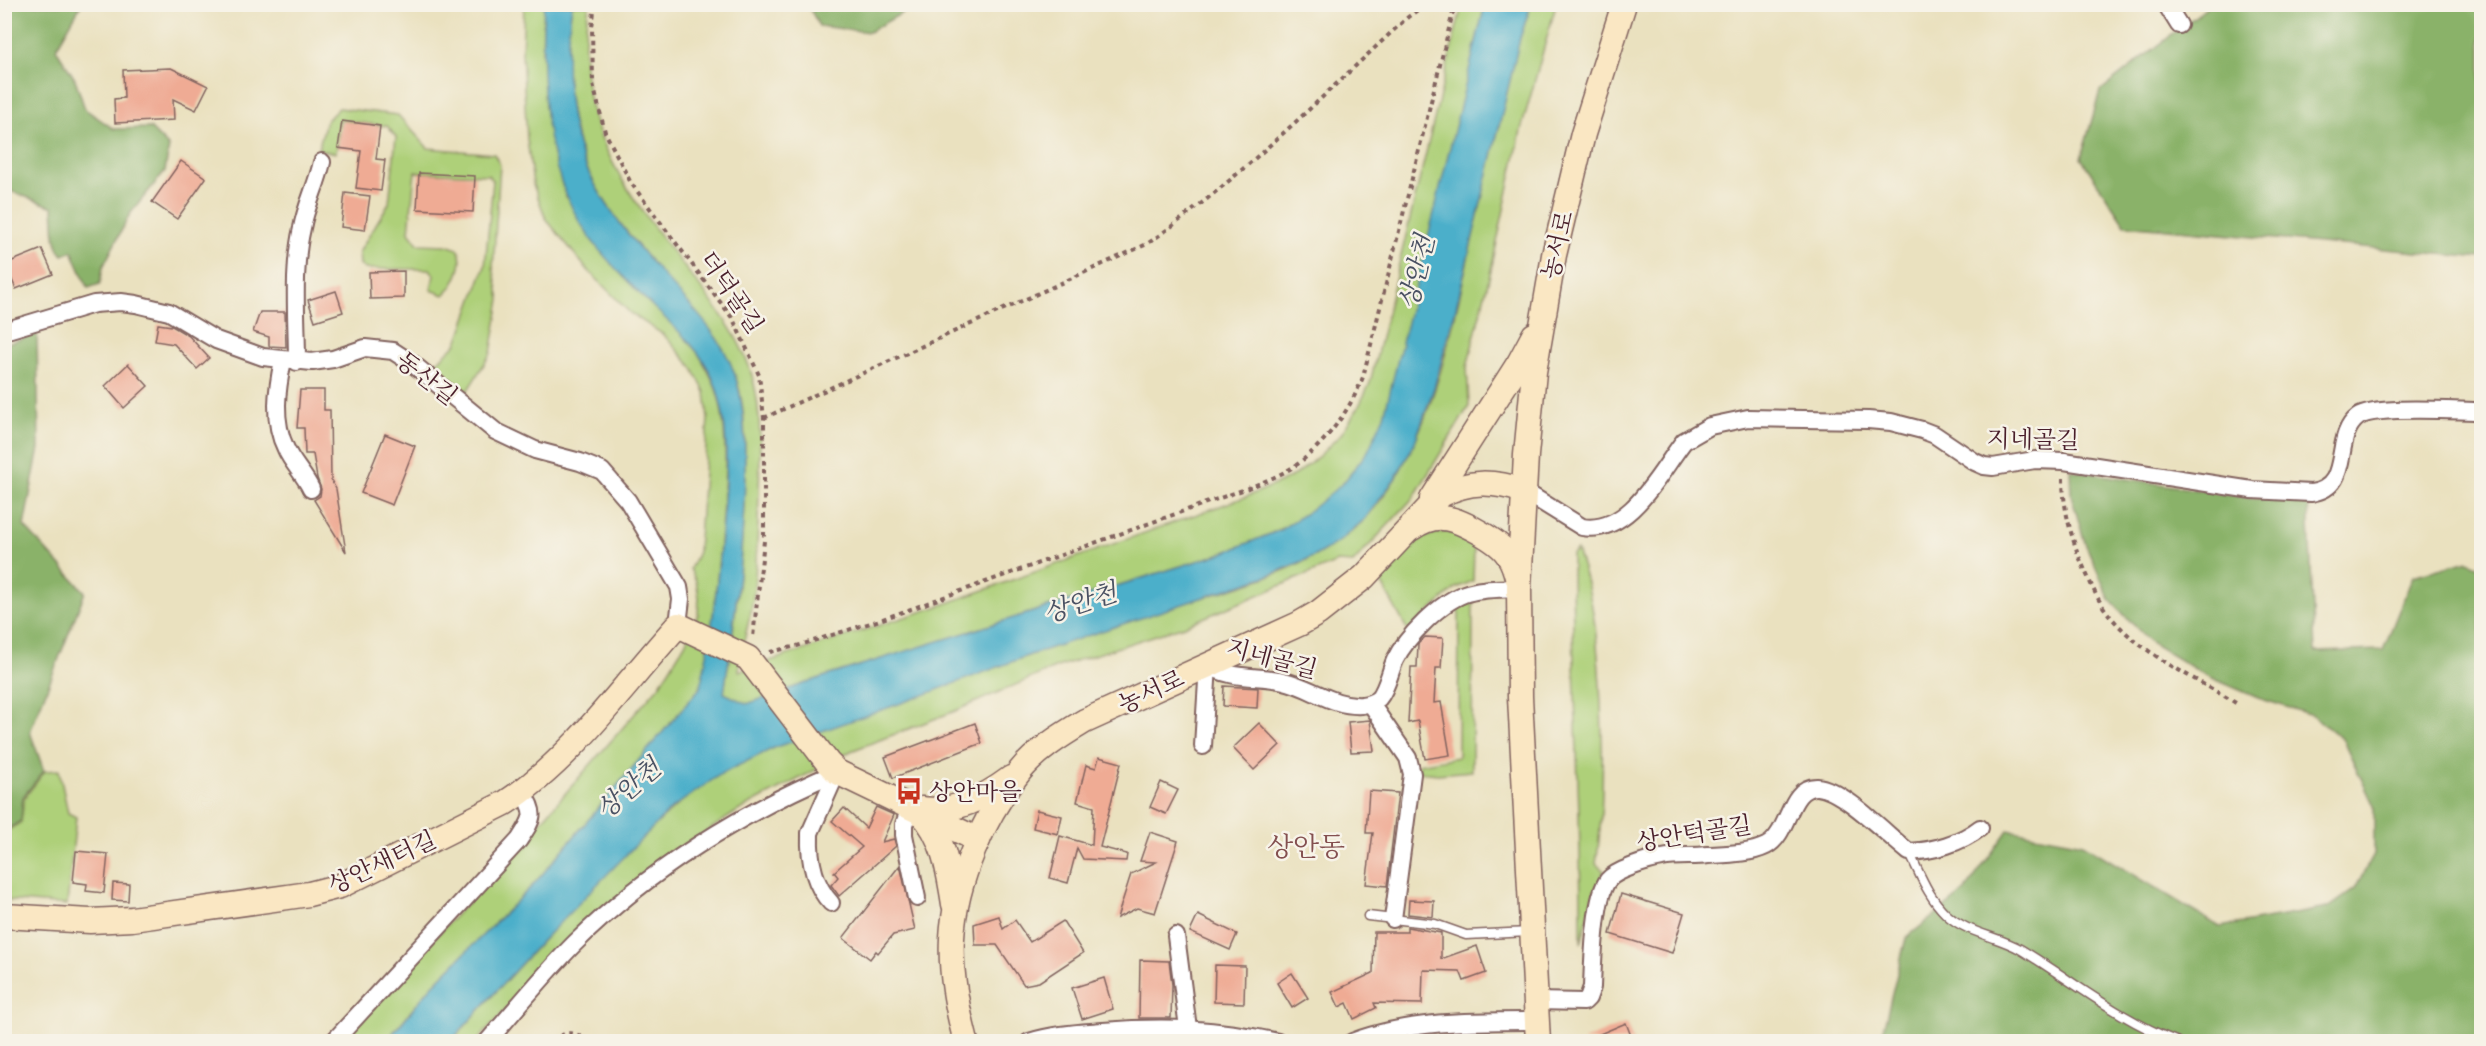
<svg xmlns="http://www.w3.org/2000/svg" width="2486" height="1046" font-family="'Gentium Book Plus','Noto Serif KR',serif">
	<rect width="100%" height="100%" fill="#f7f3e8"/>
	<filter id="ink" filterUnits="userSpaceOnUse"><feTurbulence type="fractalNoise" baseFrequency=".0167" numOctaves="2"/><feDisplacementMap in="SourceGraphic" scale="12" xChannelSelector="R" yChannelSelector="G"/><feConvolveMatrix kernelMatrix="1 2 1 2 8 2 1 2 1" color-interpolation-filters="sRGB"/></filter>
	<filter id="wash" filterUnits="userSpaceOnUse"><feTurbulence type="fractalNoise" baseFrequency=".008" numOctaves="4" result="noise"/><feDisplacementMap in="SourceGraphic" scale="24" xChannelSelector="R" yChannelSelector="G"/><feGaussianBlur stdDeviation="1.35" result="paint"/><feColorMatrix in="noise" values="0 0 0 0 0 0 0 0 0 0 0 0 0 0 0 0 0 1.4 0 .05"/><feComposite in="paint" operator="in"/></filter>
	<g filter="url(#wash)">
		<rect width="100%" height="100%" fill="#eae1bf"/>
		<g fill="#aed079" stroke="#7c7852" stroke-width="1.5">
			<path d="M524 5H544L542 50 545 106 553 155 566 197 698 353C707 369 716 384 720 403 729 444 724 488 721 530 717 583 713 636 700 688L534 884 431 987 386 1041 339 1042 522 843 659 686 685 644 698 614 699 597 696 581 690 569 698 552 708 419 705 392 692 367 664 335 630 313 586 268 546 219 533 184 527 139 522 53Z"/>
			<path d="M572 5H589C568 122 626 192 693 278 717 308 743 340 753 379 762 415 760 455 759 492 758 528 757 564 753 600 749 624 741 648 739 671L942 605 1248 496 1279 483 1298 473 1319 456 1341 434 1358 408 1370 383 1462 5H1485L1395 378C1388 403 1382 430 1368 452 1348 483 1313 515 1278 530 1260 539 1241 546 1223 553L826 676 747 704 724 693C736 619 744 544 745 468 745 435 746 401 733 370 717 330 685 302 657 269 632 239 598 198 584 161 566 113 563 55 572 5Z"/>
			<path d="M1531 5H1556L1521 130 1491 270 1467 367 1469 406 1414 497 1353 563 1337 562 1184 626 1057 667 955 711 851 751 738 811 684 846 570 940 477 1041 451 1042C506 980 561 919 619 861 651 829 682 796 722 773 773 744 830 727 885 707 975 675 1064 642 1155 612 1222 590 1315 572 1365 519 1433 446 1452 327 1474 232 1489 167 1505 103 1520 38Z"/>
			<path d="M339 108 398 115 428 148 494 154 500 165 493 268 500 299 491 353 466 393 439 374 436 363 457 343 485 266 493 181 488 175 415 172 409 232 418 244 446 245 458 249C466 263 455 285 444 295L431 290 434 275 430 269H365L360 265 359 252 389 203 396 137 387 126 340 120 336 153 318 150 326 121Z"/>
			<path d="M1445 532 1461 534 1474 548 1473 581 1456 588 1408 631 1381 582C1399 560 1414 534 1445 532Z"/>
			<path d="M1577 550C1596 603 1598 648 1601 704 1603 759 1604 810 1596 864L1604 871 1593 895 1581 944C1582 814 1572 684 1572 554Z"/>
			<path d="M1473 602 1472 771 1438 774 1419 772 1418 764 1458 757 1459 607Z"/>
			<path d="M59 770 68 813 76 817 67 905 5 900V832L21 822 24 798 45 771Z"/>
		</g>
		<g fill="#8ab269" stroke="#6a684a" stroke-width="1.5">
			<path d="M4 5H81L56 49 75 79 85 109 114 129 150 128 169 147 165 171 130 214 103 267 100 284 88 288 72 251 63 255 59 250 55 238 53 207 5 189Z"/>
			<path d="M808 5H916L869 32 819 26Z"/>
			<path d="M2210 5H2481V258L2125 225 2081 158 2100 91Z"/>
			<path d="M37 334 39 448 24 526 85 592 30 732 44 771 23 797 21 821 5 831V344Z"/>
			<path d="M2070 470 2250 498 2308 500 2315 652 2383 650 2413 576 2468 561 2481 567V1041L1880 1042 1906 938 1964 892 2008 830 2083 844 2220 927 2328 908 2355 889 2374 854V806L2343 740 2312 715 2258 698 2205 675 2150 642 2110 600 2085 543 2071 495Z"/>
			<path d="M1453 1034H1485L1490 1041H1453Z"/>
		</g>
		<path fill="#4bafca" stroke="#4a677a" stroke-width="1.5" d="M544 5H572C564 54 565 114 584 162 600 201 631 239 659 271 686 302 720 332 734 372 745 404 745 438 745 471 744 546 735 620 724 693L747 704 826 676 1223 553 1280 530 1312 509 1344 482 1368 451 1384 416 1485 5H1531L1520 38 1456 308 1435 385 1415 442 1395 479 1365 519 1340 541 1315 556 1270 575 1030 655 913 699 774 748 721 774 671 809 540 943 451 1041 386 1042 431 987 534 884 700 688C712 638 717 587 721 536 725 485 733 427 713 379 698 343 665 320 640 294 622 275 600 254 586 232 542 166 540 81 544 5Z"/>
		<g id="blocks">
			<g fill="#efab94">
				<path d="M171 68 208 86 196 110 173 99 174 120 115 123 114 99 124 98 123 70Z"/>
				<path d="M342 121 380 126 376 159 385 160 381 191 356 188 361 151 338 148Z"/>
				<path d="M181 161 206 178 177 219 152 202Z"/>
				<path d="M419 173 475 176 473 212 417 209Z"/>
				<path d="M345 193 370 196 365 230 341 227Z"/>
				<path d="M42 249 53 274 16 289 5 264Z"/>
				<path d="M404 271V298L370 299 369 272Z"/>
				<path d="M336 291 343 312 315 321 308 300Z"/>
				<path d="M260 312H285L286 347 269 346V337L253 332Z"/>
				<path d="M158 324 172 326 189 336 209 358 197 369 174 344 155 341Z"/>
				<path d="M128 364 148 386 124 408 105 386Z"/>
				<path d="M300 390H324V410H330L331 480 336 489 346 552 314 500 320 496 321 489 317 478 313 454H305L304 428H297Z"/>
				<path d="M385 434 415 446 392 505 361 493Z"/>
				<path d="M1425 637 1443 638 1441 668H1436L1434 703 1441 702 1450 755 1425 759 1418 721 1408 723 1411 667H1417L1418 644Z"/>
				<path d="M1224 686 1258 688 1257 708 1223 706Z"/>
				<path d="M1370 720 1374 751 1351 752 1348 722Z"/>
				<path d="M975 723 982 743 893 778 885 757Z"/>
				<path d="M1259 723 1280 745 1254 770 1233 748Z"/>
				<path d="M1099 757 1121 763 1100 847 1127 854 1126 861 1083 859 1077 848 1068 883 1050 878 1060 836 1092 845 1094 807 1077 802 1086 765 1096 768Z"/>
				<path d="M1161 782 1178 790 1166 814 1150 807Z"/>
				<path d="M1369 791 1398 793 1387 886 1366 884 1373 833H1366Z"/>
				<path d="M876 807 894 815 882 842 894 839 896 846 839 896 831 885 838 877 834 872 862 847 832 821 844 808 866 828Z"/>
				<path d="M1037 810 1062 816 1058 834 1033 828Z"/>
				<path d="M1150 832 1178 841 1155 913 1137 908 1117 918 1131 874 1156 862 1140 861Z"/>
				<path d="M76 851 108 854 104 893 86 891 87 884 73 882Z"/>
				<path d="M900 865 915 930 893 935 878 953 876 951 870 959 843 938Z"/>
				<path d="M113 883 129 884 128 901 112 900Z"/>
				<path d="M1621 894 1684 913 1672 953 1610 934Z"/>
				<path d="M1409 900 1434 901 1433 917 1408 914Z"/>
				<path d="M1198 915 1237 934 1230 950 1190 932Z"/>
				<path d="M999 916 1003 929 1015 920 1030 942 1063 921 1083 953 1039 982 1024 985 997 945H975L974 924Z"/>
				<path d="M1407 927 1441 933V959L1477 946 1486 973 1464 981 1460 971 1423 970 1422 1004 1374 1003 1376 1008 1354 1019 1347 1003 1339 1007 1332 992 1373 973 1374 932H1407Z"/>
				<path d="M1140 960 1169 961 1172 985 1171 1018H1139Z"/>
				<path d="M1215 965 1245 966 1244 1003 1214 1002Z"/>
				<path d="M1292 973 1308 998 1292 1008 1277 983Z"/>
				<path d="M1104 978 1113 1009 1082 1019 1072 988Z"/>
				<path d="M1626 1023 1633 1041H1583Z"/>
			</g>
		</g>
	</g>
	<g filter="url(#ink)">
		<use href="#blocks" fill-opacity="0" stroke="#82635f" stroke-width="1.5"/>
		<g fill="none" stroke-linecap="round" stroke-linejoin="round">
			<defs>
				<g id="lane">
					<path d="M1909 852C1920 874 1928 897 1946 914 1966 933 1997 936 2020 949 2073 981 2120 1020 2178 1042"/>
					<path d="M1368 916 1435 924 1466 935 1530 932"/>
				</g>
				<g id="street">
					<path d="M2166 4 2179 25"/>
					<path d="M4 331 94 304 121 302 136 304 169 312 216 340 263 357 312 362 333 359 365 348 393 351 413 364 495 431 535 450 580 462 602 471 628 501 679 587 681 599 678 625"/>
					<path d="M283 360C277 389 272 421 286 449 292 463 304 474 311 489"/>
					<path d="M297 362C297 318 292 271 302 228 306 205 317 185 322 162"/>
					<path d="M1524 491 1582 527C1630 535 1659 473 1684 441L1710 426 1748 418 1868 420 1891 422 1922 430 1935 435 1975 462 1984 466 1993 467 2035 460 2064 461 2252 490 2311 493C2354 487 2331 437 2358 417 2374 405 2457 411 2482 411"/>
					<path d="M1208 665C1231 680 1258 675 1284 681 1311 687 1333 707 1362 705 1368 704 1374 703 1379 698 1387 689 1390 671 1395 660 1406 637 1440 603 1464 594 1480 588 1501 589 1519 588"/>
					<path d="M1371 704 1408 758 1412 774 1393 919"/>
					<path d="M1203 746 1208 665"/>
					<path d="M911 806 904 824V835L917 898"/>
					<path d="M831 903C814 885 809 858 810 833L837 772"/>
					<path d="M1176 936 1188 1028"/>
					<path d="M1535 1001 1584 1002 1588 998 1592 987C1593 963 1594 898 1608 880 1616 870 1649 860 1662 858 1677 855 1693 857 1708 855 1726 854 1750 854 1766 846 1790 834 1788 786 1817 787 1843 789 1887 835 1909 852 1933 851 1961 843 1980 828"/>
					<path d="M333 1042 519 840C533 819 537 814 522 792"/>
					<path d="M487 1042C516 1009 544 974 575 943 649 870 742 812 837 772"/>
					<path d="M1029 1042C1053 1034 1078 1033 1103 1031 1166 1026 1216 1028 1278 1042"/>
					<path d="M1352 1042C1411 1020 1474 1021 1536 1021"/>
				</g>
				<g id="secondary">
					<path d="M1432 499 1519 363 1534 335"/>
					<path d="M1412 528C1421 522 1432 517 1443 518 1460 519 1499 541 1508 555 1513 562 1515 569 1517 577"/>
					<path d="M921 809C955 813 984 798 1011 778"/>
					<path d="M920 812C944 835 949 873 954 904"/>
					<path d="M4 916 90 921 132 919 309 894 340 886 505 803C572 760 624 684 678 625L748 658 828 763 837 772 978 840"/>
					<path d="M966 1042C957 1007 950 973 952 938 955 881 984 815 1020 771 1037 750 1062 735 1085 721L1299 624 1318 613 1364 577 1441 495C1469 480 1494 481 1524 491"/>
					<path d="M1538 1042 1520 697 1519 588 1526 455 1534 372 1554 255 1583 134 1624 4"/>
				</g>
			</defs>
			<use href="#lane" stroke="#82635f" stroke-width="11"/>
			<use href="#street" stroke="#82635f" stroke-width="20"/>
			<use href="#secondary" stroke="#82635f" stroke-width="27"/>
			<g stroke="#82635f" stroke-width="4" stroke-dasharray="4.5 4.5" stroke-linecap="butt">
				<path d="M595 4 592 27 593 84 605 132 631 183 733 319 759 375 764 418V541L753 637"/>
				<path d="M764 418 1147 244C1242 178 1323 95 1408 17L1426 4"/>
				<path d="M2063 478C2063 506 2070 533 2080 559 2087 574 2093 591 2102 605 2133 652 2193 676 2239 705"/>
				<path d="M770 652 797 646 880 620 1248 488C1266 481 1284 474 1299 463 1327 441 1350 410 1363 377L1455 4"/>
				<path d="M553 1042C566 1028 577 1033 591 1042"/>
			</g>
			<use href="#lane" stroke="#fff" stroke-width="8"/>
			<use href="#street" stroke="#fff" stroke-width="16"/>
			<use href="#secondary" stroke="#fae7c3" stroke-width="24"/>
		</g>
	</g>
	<defs>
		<symbol id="bus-bare" viewBox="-9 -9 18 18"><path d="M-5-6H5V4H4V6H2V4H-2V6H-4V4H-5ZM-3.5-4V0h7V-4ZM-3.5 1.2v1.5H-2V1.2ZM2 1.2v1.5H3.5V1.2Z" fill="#c8321e" stroke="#f7f3e8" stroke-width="2.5" paint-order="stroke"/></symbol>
	</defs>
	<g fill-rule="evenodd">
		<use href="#bus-bare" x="890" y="772" width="38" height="38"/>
	</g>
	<g text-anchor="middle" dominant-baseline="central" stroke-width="5" stroke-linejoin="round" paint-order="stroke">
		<g font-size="24" fill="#4a1f2b" stroke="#f7f3e8">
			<text transform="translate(1557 245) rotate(-77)">농서로</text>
			<text transform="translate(732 292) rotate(56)">더덕골길</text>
			<text transform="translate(427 378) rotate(38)">동산길</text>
			<text transform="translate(2033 439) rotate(1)">지네골길</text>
			<text transform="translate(1272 658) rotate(15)">지네골길</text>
			<text transform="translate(1151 691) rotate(-25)">농서로</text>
			<text transform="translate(1694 833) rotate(-9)">상안턱골길</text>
			<text transform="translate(382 862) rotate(-25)">상안새터길</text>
		</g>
		<g font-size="24" fill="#4a1f2b" stroke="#f7f3e8" text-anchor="start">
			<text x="929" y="791">상안마을</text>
		</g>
		<g font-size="26" font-style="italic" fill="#4a5163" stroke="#f7f3e8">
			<text transform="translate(1416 272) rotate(-76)">상안천</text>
			<text transform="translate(1080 602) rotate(-18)">상안천</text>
			<text transform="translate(628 788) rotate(-41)">상안천</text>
		</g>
		<g font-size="27" fill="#845050" stroke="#f7f3e8">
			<text x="1306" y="846">상안동</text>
		</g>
	</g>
	<rect width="2486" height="1046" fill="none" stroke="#f7f3e8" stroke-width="24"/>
</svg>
